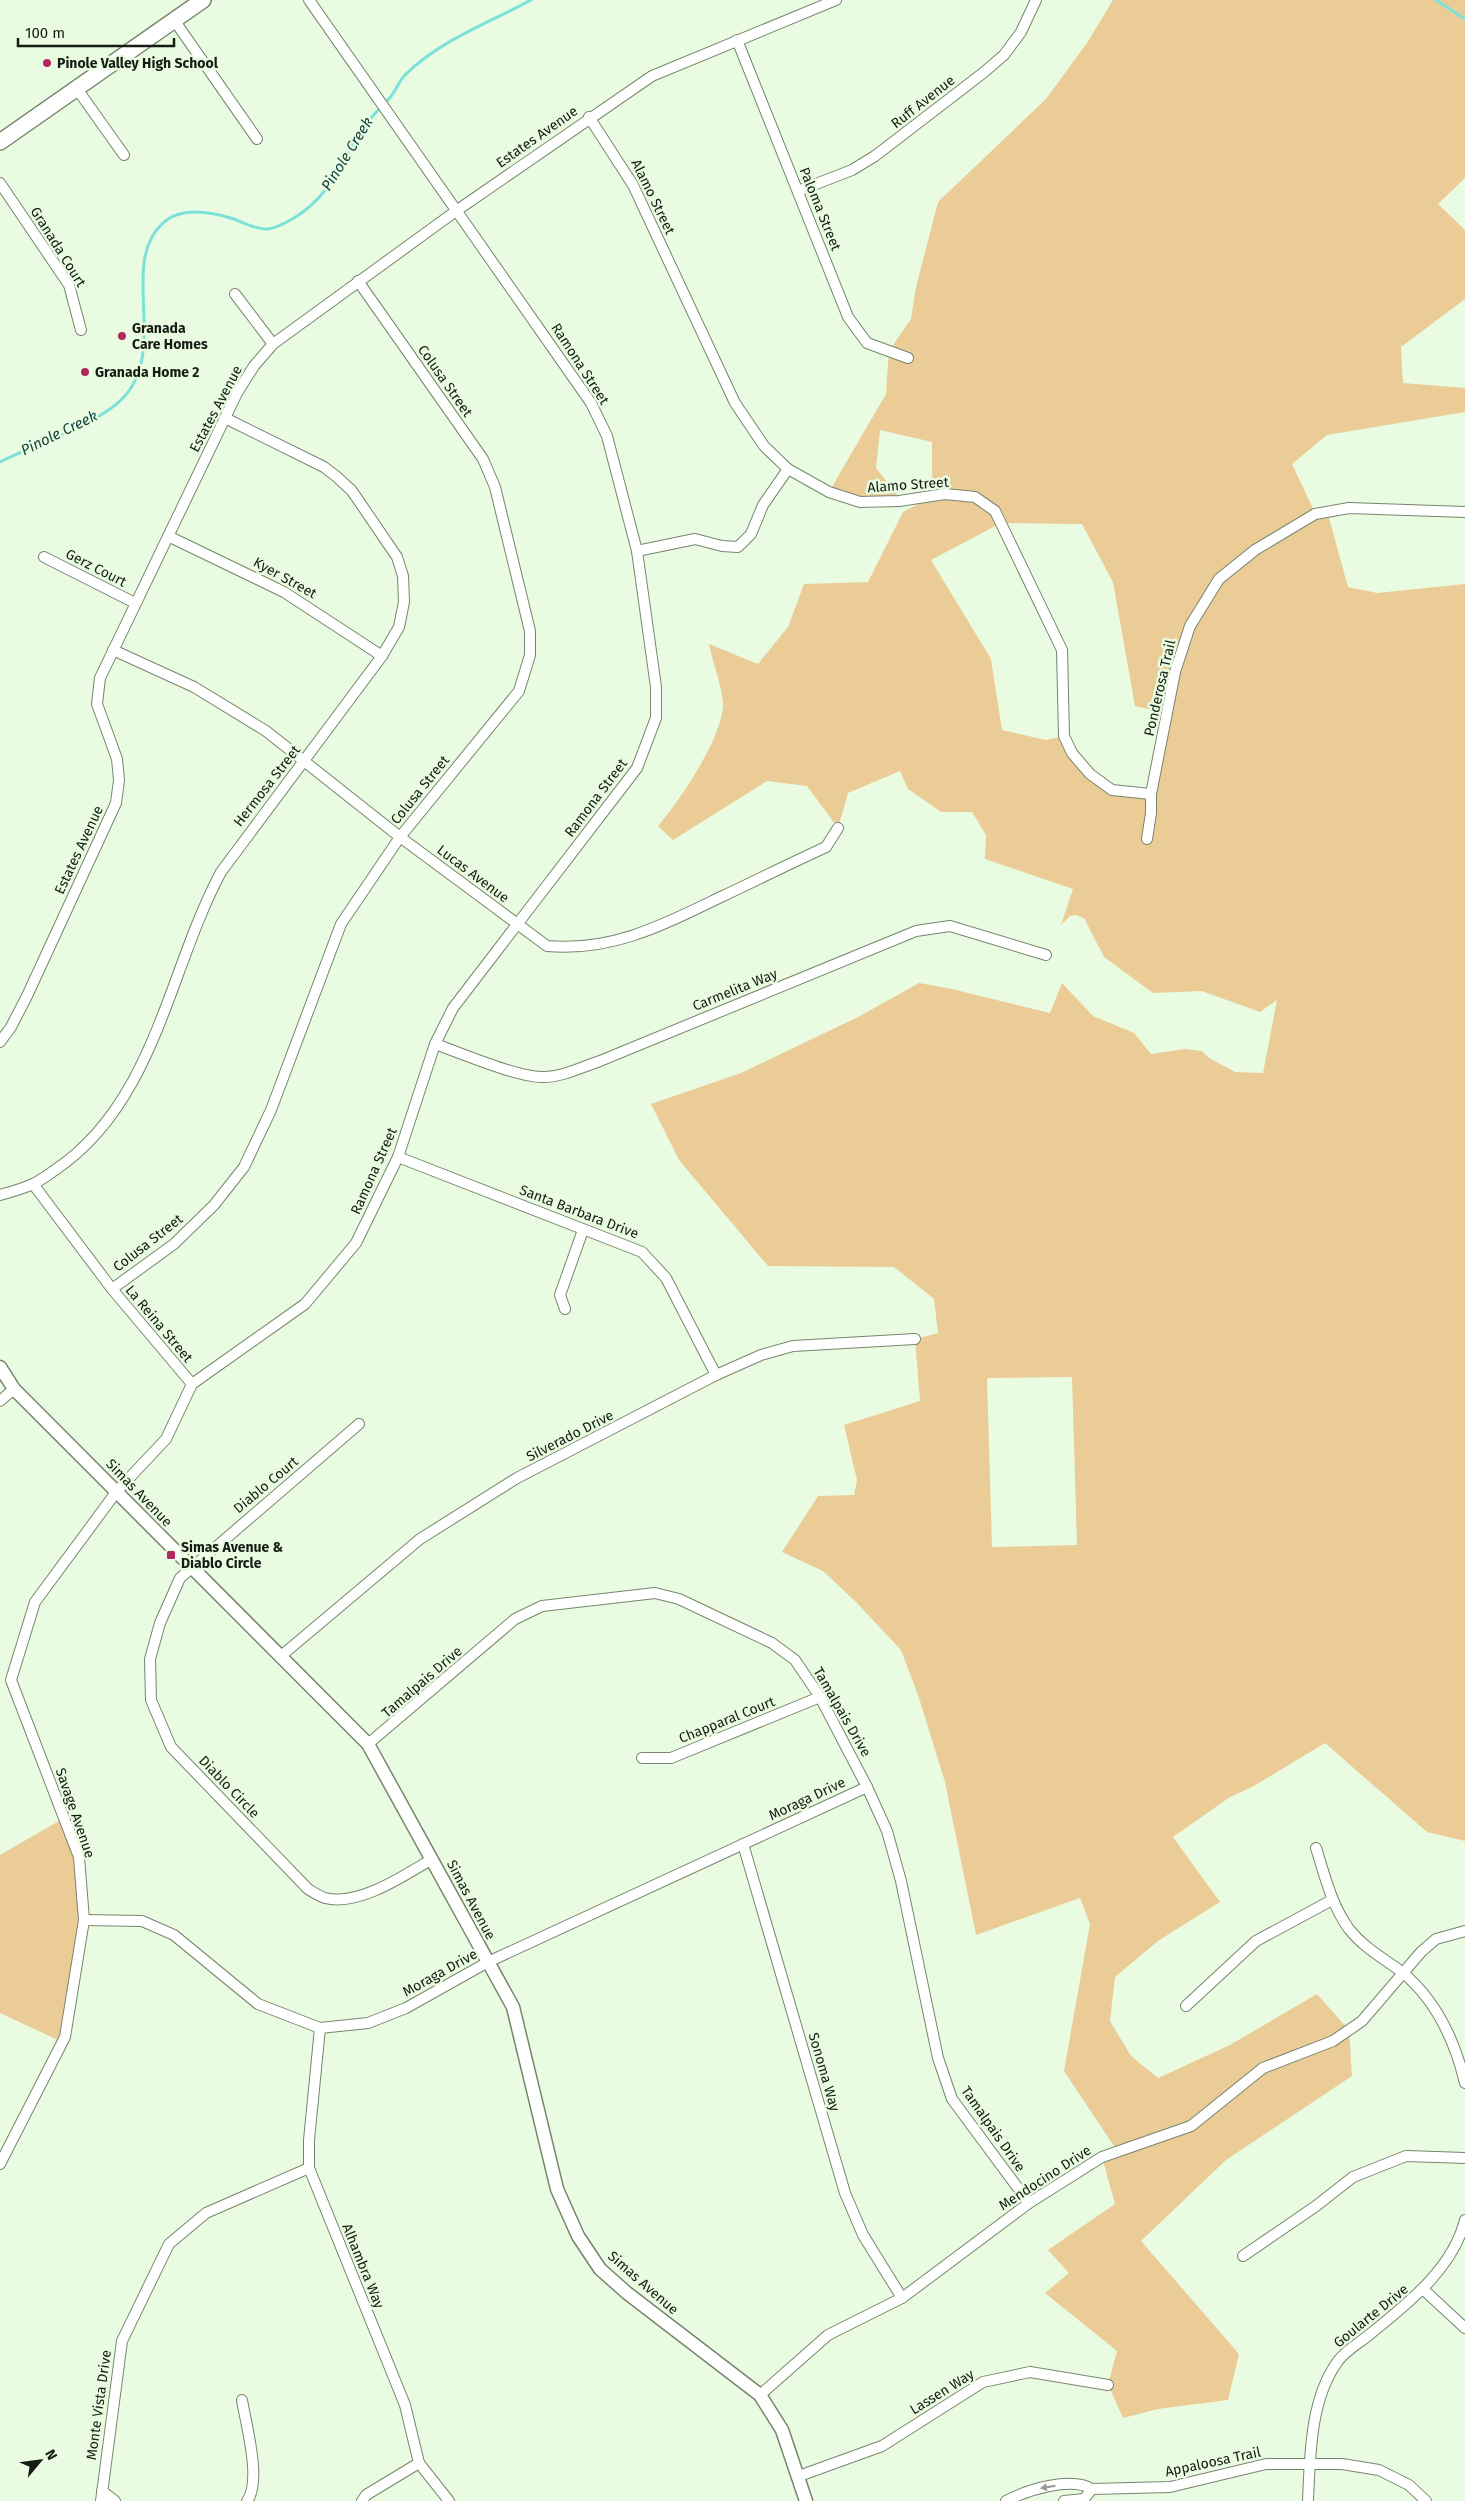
<svg xmlns="http://www.w3.org/2000/svg" width="1465" height="2501" font-family="'Fira Sans',sans-serif">
	<rect width="100%" height="100%" fill="#e9fce1"/>
	<g fill="#ebcc96" fill-rule="evenodd">
		<path d="M1113 0H1465V178L1438 204 1465 230V299L1401 347 1403 383 1465 388V412L1327 435 1292 464 1315 513 1327 511 1348 587 1377 593 1465 584V1841L1427 1832 1325 1743 1254 1786 1230 1797 1173 1837 1220 1902 1158 1941 1115 1977 1110 2021 1131 2056 1158 2078 1230 2045 1317 1994 1349 2030 1352 2076 1226 2160 1141 2241 1239 2354 1228 2400 1158 2409 1123 2418 1108 2385 1117 2351 1045 2293 1069 2273 1048 2250 1115 2204 1102 2157 1118 2152 1064 2071 1090 1924 1080 1898 976 1935 945 1782 919 1698 901 1650 856 1602 823 1571 782 1552 818 1496 854 1495 857 1480 844 1425 920 1401 915 1339 938 1333 934 1299 894 1267 768 1266 679 1160 651 1104 741 1073 860 1016 919 983 952 989 1050 1013 1062 983 1093 1016 1134 1033 1151 1054 1185 1049 1202 1051 1209 1058 1235 1072 1263 1073 1277 1000 1260 1012 1202 991 1153 993 1104 957 1084 918 1076 915 1070 916 1061 925 1073 889 985 859 986 835 972 812H941L908 789 900 771 848 793 838 828 807 786 767 781 673 840 658 826C679 802 723 737 723 704 723 689 712 660 709 644L758 664 788 627 804 584 868 582 903 512 932 497V442L880 430 876 468 899 497 860 502 829 492 886 394 889 351 911 319 916 287 938 202 1046 99 1087 43ZM1001 523 1082 524 1113 582 1135 706 1167 713 1151 794 1112 790 1072 753 1064 736 1046 740 1002 730 991 659 931 560ZM1072 1377 1077 1545 992 1547 987 1378Z"/>
		<path d="M64 1818 74 1855 82 1917 60 2041 0 2013V1855Z"/>
	</g>
	<g fill="none" stroke-linecap="round" stroke-linejoin="round">
		<g stroke="#7de1da" stroke-width="3">
			<path d="M1436 0 1465 19"/>
			<path d="M0 462C33 445 99 424 123 398 169 350 119 264 162 224 180 206 212 212 234 219 244 223 257 230 268 229 277 228 287 222 294 218 330 196 340 165 361 131 371 115 382 108 392 95 397 88 399 81 405 75 440 40 489 23 531 0"/>
		</g>
		<defs>
			<g id="minor">
				<path d="M174 20 257 139"/>
				<path d="M737 40 848 317 867 343 908 358"/>
				<path d="M77 89 124 155"/>
				<path d="M589 117 633 185 735 403 764 446 788 469 829 492 860 502 899 501 945 494 975 497 995 511 1062 650 1064 736 1072 753 1090 774 1112 790 1151 794"/>
				<path d="M0 183 69 285 81 330"/>
				<path d="M798 191 852 170 875 156 983 73 1004 55 1021 32 1036 0"/>
				<path d="M235 294 273 344"/>
				<path d="M168 536 284 592 382 656"/>
				<path d="M637 551 695 539 722 546 738 547 751 534 763 505 788 469"/>
				<path d="M44 557 135 603"/>
				<path d="M113 650 194 687 266 731 400 837 547 946C613 952 665 924 723 896 757 880 791 863 826 847L838 828"/>
				<path d="M1147 839 1151 813V794L1175 672 1190 626 1219 579 1255 550 1315 514 1349 508 1465 512"/>
				<path d="M0 1042 11 1027 27 996 116 803 119 780 117 759 97 704 100 678 237 393 254 366 273 344 456 211 652 76 836 0"/>
				<path d="M435 1044C461 1053 519 1078 543 1077 563 1077 582 1067 600 1061L916 931 950 926 1046 955"/>
				<path d="M398 1157 642 1252 666 1278 716 1375"/>
				<path d="M33 1184 112 1289 192 1384"/>
				<path d="M0 1195C11 1192 22 1189 33 1184 40 1181 48 1175 55 1170 155 1103 168 971 221 872L382 656 399 627 404 602 403 576 397 557 352 491 337 477 324 467 225 418"/>
				<path d="M112 1289 174 1244 214 1205 244 1167 271 1110 341 924 400 837 519 691 530 655V631L495 487 483 459 358 281"/>
				<path d="M565 1309 560 1295 583 1230"/>
				<path d="M0 1401 14 1389"/>
				<path d="M359 1424 180 1578 160 1623 150 1659 151 1700 171 1747 308 1889C313 1892 319 1896 325 1898 358 1907 405 1875 432 1859"/>
				<path d="M281 1656 420 1539 517 1478 716 1375 761 1355 793 1346 915 1339"/>
				<path d="M368 1744 515 1619 542 1606 655 1593 679 1599 772 1643 795 1660 820 1697 867 1787 887 1831 901 1881 938 2058 952 2099 1029 2203"/>
				<path d="M642 1758H671L820 1697"/>
				<path d="M743 1844 845 2193 863 2235 902 2298"/>
				<path d="M1316 1848C1325 1876 1331 1904 1349 1929 1364 1948 1383 1958 1402 1972 1437 2001 1455 2041 1465 2083"/>
				<path d="M84 1920 142 1921 174 1935 258 2004 320 2028 368 2023 406 2008 488 1962 867 1787"/>
				<path d="M1186 2006 1256 1941 1332 1900"/>
				<path d="M320 2028 309 2140V2168L405 2405 419 2463 449 2501"/>
				<path d="M0 2164 65 2037 84 1920 79 1857 11 1680 35 1602 117 1491 166 1439 192 1384 305 1304 356 1243 398 1157 435 1044 453 1008 637 768 656 718V687L637 551 607 436 591 403 309 0"/>
				<path d="M1243 2256 1316 2206 1353 2177 1406 2156 1465 2158"/>
				<path d="M1424 2290 1465 2328"/>
				<path d="M760 2395 828 2335 902 2298 1029 2203 1102 2157 1191 2126 1263 2068 1333 2041 1362 2021 1421 1952 1436 1939 1465 1931"/>
				<path d="M242 2400C246 2425 262 2481 247 2501"/>
				<path d="M799 2476 882 2446 983 2382 1030 2372 1108 2385"/>
				<path d="M102 2491 115 2501"/>
				<path d="M101 2501 122 2341 169 2244 206 2213 309 2168"/>
				<path d="M362 2501 366 2495 419 2463"/>
				<path d="M1006 2501C1027 2490 1071 2476 1092 2489L1170 2487 1266 2464H1342L1379 2470 1409 2485 1426 2501"/>
				<path d="M1064 2501 1084 2499 1092 2489"/>
				<path d="M1308 2501C1310 2456 1310 2399 1338 2361 1345 2351 1359 2343 1369 2335 1407 2304 1453 2269 1465 2220"/>
			</g>
			<path id="tertiary" d="M0 1367 14 1389 368 1744 513 2007 557 2189 578 2236 600 2269 627 2293 760 2395 782 2430 806 2501"/>
			<path id="secondary" d="M0 142 203 0"/>
		</defs>
		<use href="#minor" stroke="#76866e" stroke-width="12"/>
		<use href="#tertiary" stroke="#76866e" stroke-width="15"/>
		<use href="#secondary" stroke="#76866e" stroke-width="18"/>
		<use href="#minor" stroke="#fff" stroke-width="10"/>
		<use href="#tertiary" stroke="#fff" stroke-width="12"/>
		<use href="#secondary" stroke="#fff" stroke-width="15"/>
	</g>
	<defs><path id="oneway-solid" d="M-6-.8H1V-3.2L6.5 0L1 3.2V.8H-6Z" transform="scale(1.25)"/></defs>
	<use fill="#969995" href="#oneway-solid" transform="translate(1048 2487) rotate(171)"/>
	<g fill="#b42861" stroke="#e9fce1" stroke-width="2">
		<circle cx="47" cy="63" r="5"/>
		<circle cx="122" cy="336" r="5"/>
		<circle cx="85" cy="372" r="5"/>
		<rect x="166" y="1550" width="10" height="10" rx="2.5"/>
	</g>
	<g text-anchor="middle" dominant-baseline="central" stroke-width="5" stroke-linejoin="round" paint-order="stroke">
		<g font-size="14" font-weight="bold" fill="#161c13" stroke="#e9fce1" text-anchor="start">
			<text x="57" y="63">Pinole Valley High School</text>
			<text x="132" y="328">Granada<tspan x="132" dy="16">Care Homes</tspan></text>
			<text x="95" y="372">Granada Home 2</text>
			<text x="181" y="1547">Simas Avenue &amp;<tspan x="181" dy="16">Diablo Circle</tspan></text>
		</g>
		<g font-size="14" fill="#161c13" stroke="#e9fce1">
			<text transform="translate(923 102) rotate(-38)">Ruff Avenue</text>
			<text transform="translate(537 137) rotate(-35)">Estates Avenue</text>
			<text transform="translate(653 197) rotate(64)">Alamo Street</text>
			<text transform="translate(820 209) rotate(68)">Paloma Street</text>
			<text transform="translate(58 247) rotate(58)">Granada Court</text>
			<text transform="translate(580 364) rotate(57)">Ramona Street</text>
			<text transform="translate(445 381) rotate(55)">Colusa Street</text>
			<text transform="translate(216 409) rotate(-62)">Estates Avenue</text>
			<text transform="translate(908 485) rotate(-4)">Alamo Street</text>
			<text transform="translate(96 568) rotate(27)">Gerz Court</text>
			<text transform="translate(285 578) rotate(29)">Kyer Street</text>
			<text transform="translate(1160 688) rotate(-77)">Ponderosa Trail</text>
			<text transform="translate(267 786) rotate(-52)">Hermosa Street</text>
			<text transform="translate(420 790) rotate(-51)">Colusa Street</text>
			<text transform="translate(596 798) rotate(-53)">Ramona Street</text>
			<text transform="translate(79 850) rotate(-65)">Estates Avenue</text>
			<text transform="translate(473 874) rotate(37)">Lucas Avenue</text>
			<text transform="translate(735 990) rotate(-22)">Carmelita Way</text>
			<text transform="translate(374 1171) rotate(-66)">Ramona Street</text>
			<text transform="translate(579 1212) rotate(21)">Santa Barbara Drive</text>
			<text transform="translate(148 1243) rotate(-38)">Colusa Street</text>
			<text transform="translate(159 1324) rotate(50)">La Reina Street</text>
			<text transform="translate(570 1436) rotate(-27)">Silverado Drive</text>
			<text transform="translate(266 1485) rotate(-40)">Diablo Court</text>
			<text transform="translate(139 1493) rotate(46)">Simas Avenue</text>
			<text transform="translate(422 1682) rotate(-41)">Tamalpais Drive</text>
			<text transform="translate(842 1712) rotate(60)">Tamalpais Drive</text>
			<text transform="translate(727 1720) rotate(-22)">Chapparal Court</text>
			<text transform="translate(229 1787) rotate(46)">Diablo Circle</text>
			<text transform="translate(807 1799) rotate(-25)">Moraga Drive</text>
			<text transform="translate(75 1813) rotate(71)">Savage Avenue</text>
			<text transform="translate(471 1900) rotate(62)">Simas Avenue</text>
			<text transform="translate(440 1973) rotate(-29)">Moraga Drive</text>
			<text transform="translate(824 2072) rotate(74)">Sonoma Way</text>
			<text transform="translate(993 2129) rotate(55)">Tamalpais Drive</text>
			<text transform="translate(1045 2178) rotate(-33)">Mendocino Drive</text>
			<text transform="translate(363 2266) rotate(68)">Alhambra Way</text>
			<text transform="translate(643 2283) rotate(41)">Simas Avenue</text>
			<text transform="translate(1371 2316) rotate(-39)">Goularte Drive</text>
			<text transform="translate(942 2392) rotate(-32)">Lassen Way</text>
			<text transform="translate(99 2405) rotate(-82)">Monte Vista Drive</text>
			<text transform="translate(1213 2462) rotate(-12)">Appaloosa Trail</text>
		</g>
		<g font-size="15" font-style="italic" fill="#174542" stroke="#e9fce1">
			<text transform="translate(347 154) rotate(-58)">Pinole Creek</text>
			<text transform="translate(59 433) rotate(-26)">Pinole Creek</text>
		</g>
	</g>
	<g transform="translate(40 2461) rotate(61)" stroke="#e9fce1" stroke-width="4" paint-order="stroke">
	<path d="M0-4L9 19L0 12L-9 19Z" fill="#161c13"/>
	<text y="-8" font-size="14" font-weight="bold" text-anchor="middle" fill="#161c13">N</text>
	</g>
	<path d="M18 38v8h156v-8" fill="none" stroke="#161c13" stroke-width="2.5"/>
	<text x="25" y="38" font-size="15" fill="#161c13" stroke="#e9fce1" stroke-width="4" paint-order="stroke">100 m</text>
</svg>
